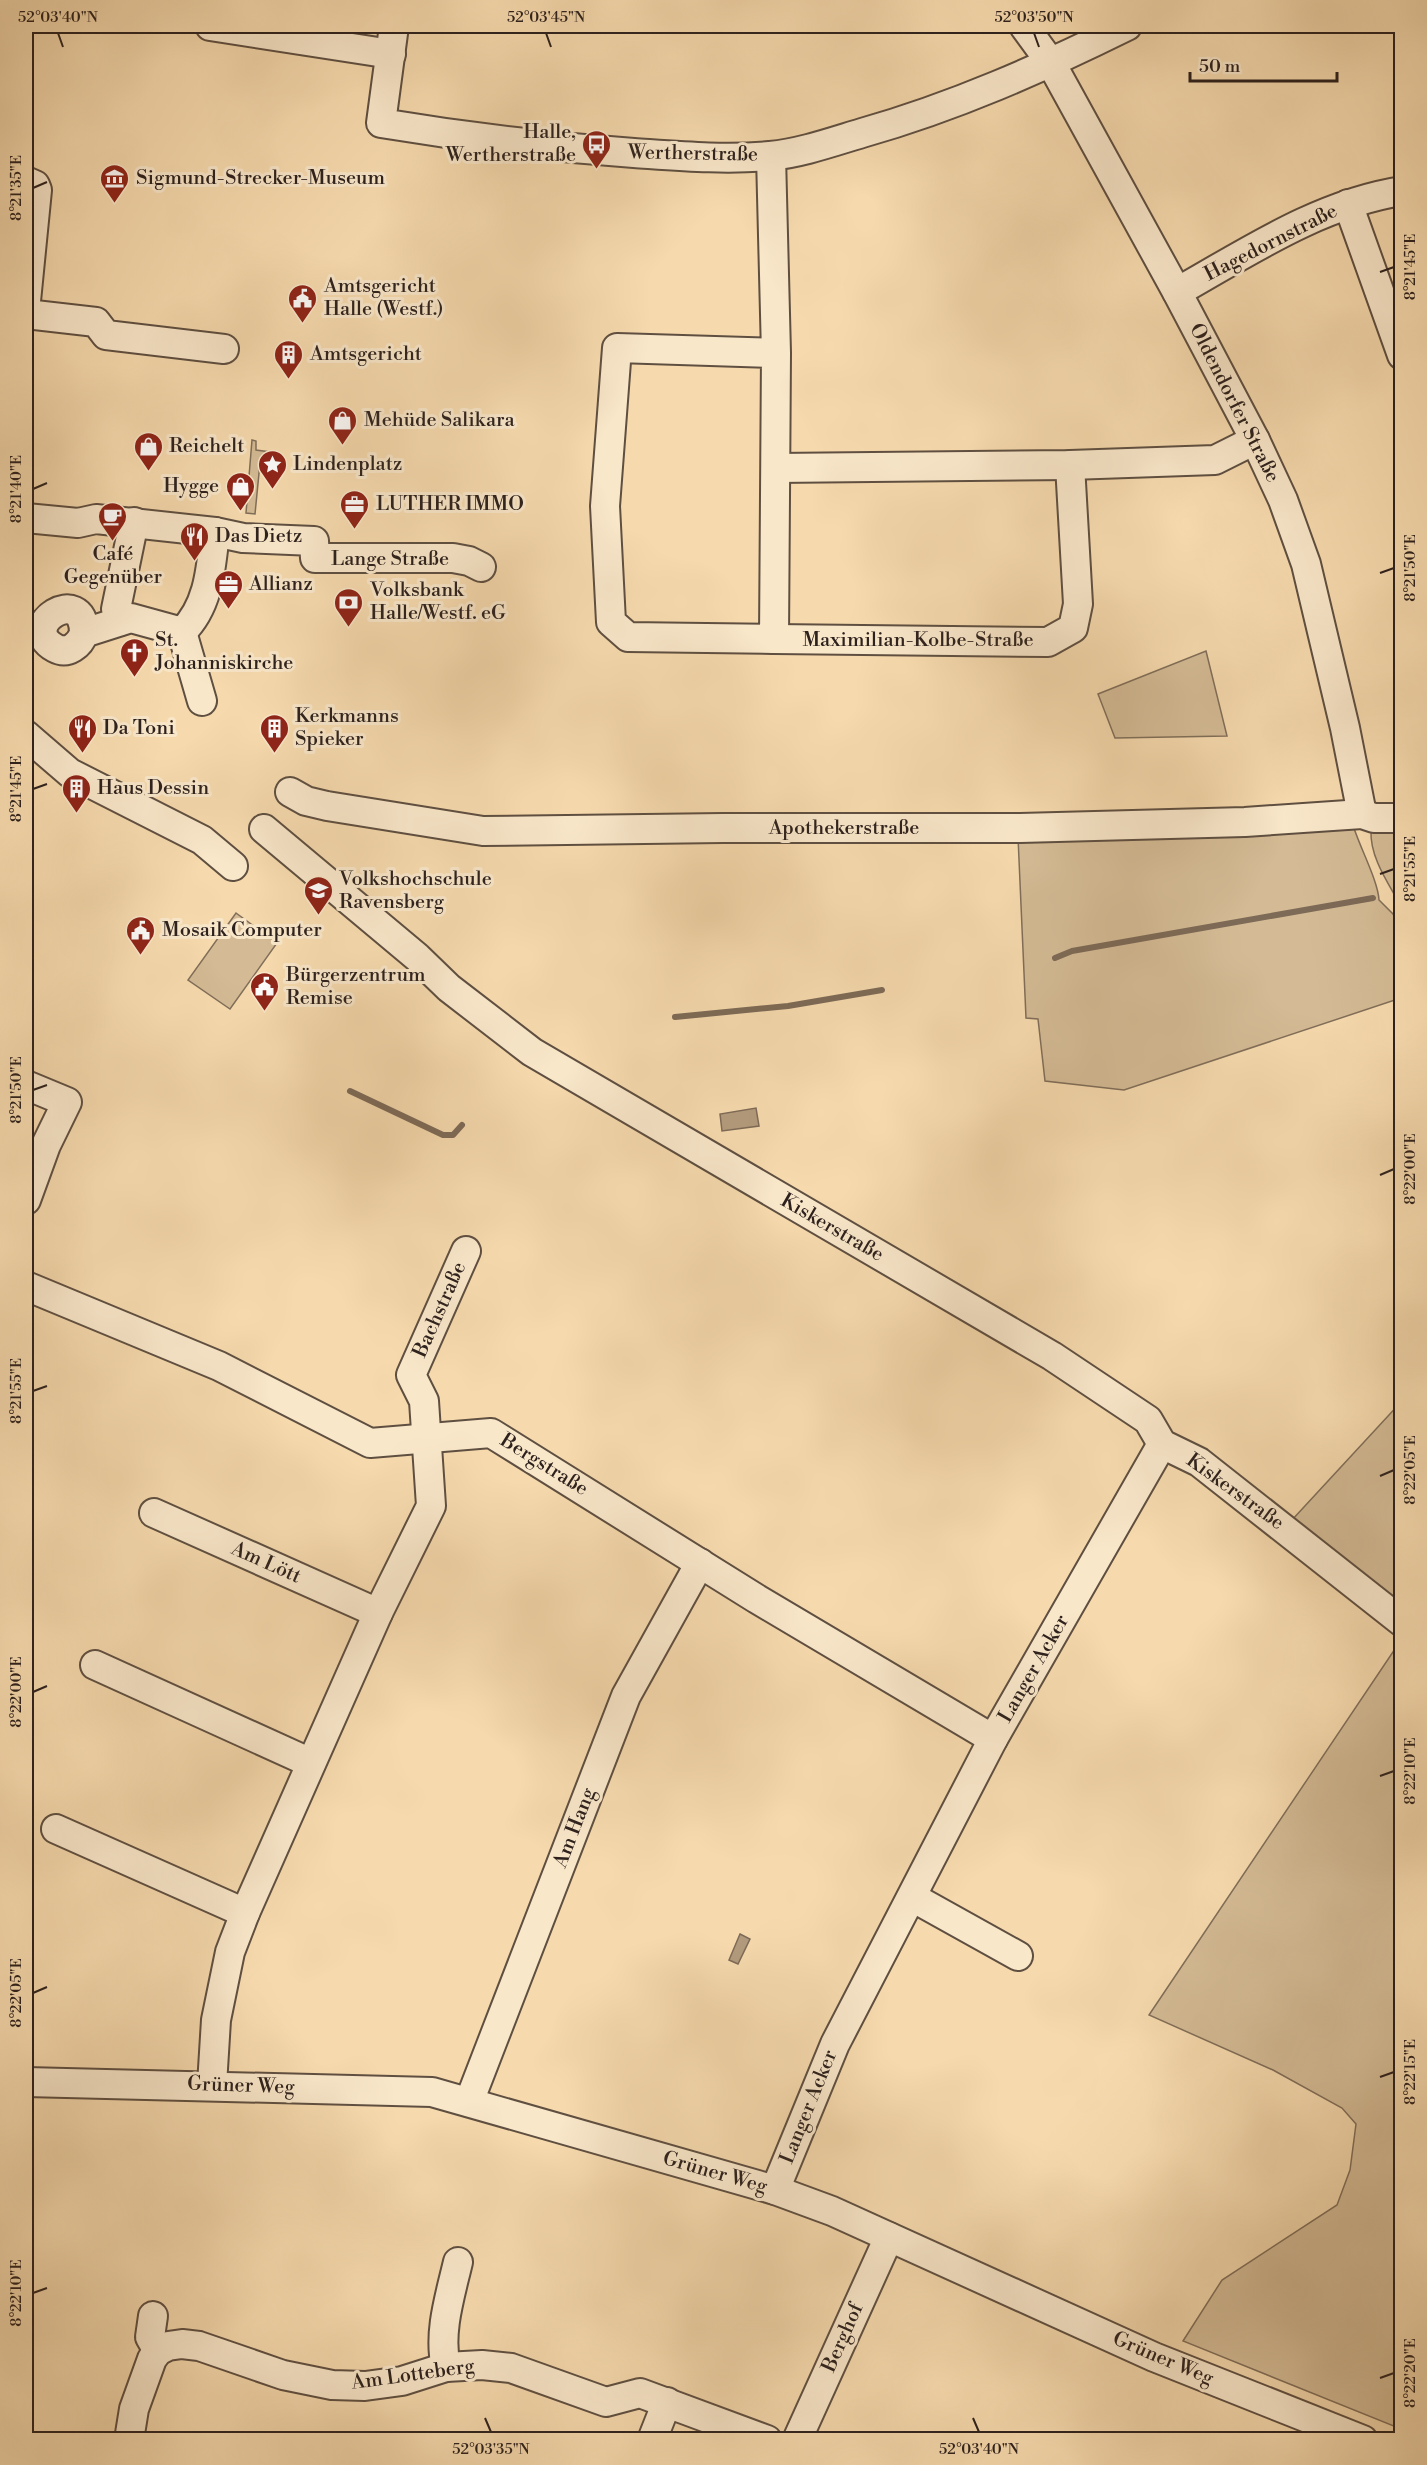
<svg xmlns="http://www.w3.org/2000/svg" width="1427" height="2465" font-family="'Libre Bodoni',serif">
	<rect width="100%" height="100%" fill="#f6daae"/>
	<filter id="stains"><feTurbulence type="fractalNoise" baseFrequency=".00333" numOctaves="4"/><feColorMatrix values="0 0 0 0 .2 0 0 0 0 .09 0 0 0 0 .02 0 0 0 .5 -.17"/></filter>
	<radialGradient id="worn" r=".72"><stop offset=".6" stop-color="#630" stop-opacity="0"/><stop offset="1" stop-color="#630" stop-opacity=".3"/></radialGradient>
	<g fill="#d4bb95" stroke="#806e59" stroke-width="1.5">
		<path d="M252 440 256 441V450L278 453 277 464 260 463 255 514 246 513Z"/>
		<path d="M1206 651 1227 736 1115 738 1098 694Z"/>
		<path d="M1352 822C1358 844 1378 880 1379 900L1393 914 1401 930V998L1124 1090 1045 1081 1038 1019 1026 1018 1018 837Z"/>
		<path d="M1401 830V894H1394C1383 875 1370 853 1371 831Z"/>
		<path d="M236 913 277 943 230 1009 188 980Z"/>
		<path d="M1401 1402V1401V1612L1292 1520Z"/>
		<path d="M1401 1640V2429L1183 2341 1222 2280 1337 2205 1350 2170 1356 2124 1342 2108 1273 2070 1149 2015Z"/>
	</g>
	<g fill="#b29b7d" stroke="#7d6a57" stroke-width="1.5">
		<path d="M756 1108 759 1126 722 1131 720 1114Z"/>
		<path d="M740 1934 750 1939 738 1964 729 1960Z"/>
	</g>
	<g fill="none" stroke-linecap="round" stroke-linejoin="round">
		<g stroke="#7d6a57" stroke-width="6">
			<path d="M1055 958 1072 951 1373 898"/>
			<path d="M675 1017 788 1006 882 990"/>
			<path d="M350 1091 443 1135H453L462 1125"/>
		</g>
		<defs>
			<g id="minor">
				<path d="M210 26 391 54"/>
				<path d="M394 26 381 123C465 137 549 147 634 153 679 156 724 160 770 156 801 153 832 142 862 133 954 107 1042 68 1127 26"/>
				<path d="M1024 26 1051 63 1177 292 1255 440 1283 500 1306 564 1345 728 1362 814"/>
				<path d="M771 156 776 353 774 639 628 637 611 622 605 506 617 348 776 353"/>
				<path d="M26 181 35 185 37 190 26 301"/>
				<path d="M1348 204 1402 355"/>
				<path d="M1177 292C1248 252 1319 204 1402 191"/>
				<path d="M26 314 96 322 106 335 224 349"/>
				<path d="M776 468 1070 465 1215 460 1255 440"/>
				<path d="M26 518 78 523 96 519 215 532 243 538 314 541 315 558H453L469 561 481 567"/>
				<path d="M120 621 116 609 134 522"/>
				<path d="M182 632C209 606 211 568 215 532"/>
				<path d="M84 633C80 645 68 655 55 648 15 626 84 582 84 633L131 618 182 632 202 701"/>
				<path d="M774 639 1048 642 1073 628 1078 604 1070 465"/>
				<path d="M26 735 70 773 202 840 233 866"/>
				<path d="M290 792 306 801 327 806 483 831 723 828H1020L1245 822 1362 814 1374 818H1402"/>
				<path d="M264 829 417 957 449 988 532 1052 1052 1356 1148 1420 1162 1444 1199 1462 1402 1622"/>
				<path d="M26 1085 67 1102 46 1145 26 1200"/>
				<path d="M26 1286 219 1366 370 1443 491 1433 757 1599 993 1739"/>
				<path d="M154 1513 378 1613"/>
				<path d="M95 1665 311 1763"/>
				<path d="M56 1829 245 1913"/>
				<path d="M912 1897 1018 1956"/>
				<path d="M26 2082 432 2092 775 2190 832 2211 1154 2357 1363 2440"/>
				<path d="M212 2085 216 2020 230 1952 245 1913 378 1613 431 1506 424 1401 411 1375 466 1251"/>
				<path d="M469 2102 626 1696 700 1563"/>
				<path d="M775 2190 835 2044 993 1739 1162 1444"/>
				<path d="M153 2316 150 2337 158 2351"/>
				<path d="M446 2367C438 2333 450 2296 458 2262"/>
				<path d="M129 2440 134 2409 152 2359 158 2351 168 2346 182 2344 199 2346 283 2375 332 2385 365 2386 402 2381 446 2367 482 2365 511 2368 606 2402 640 2393 767 2440"/>
				<path d="M652 2440 667 2402"/>
				<path d="M797 2440 889 2237"/>
			</g>
		</defs>
		<use href="#minor" stroke="#5f4f41" stroke-width="32"/>
		<use href="#minor" stroke="#f9e7ca" stroke-width="28"/>
	</g>
	<path fill="none" stroke="#2d211d" stroke-width="2" d="M58 33 63 47M546 33 551 47M1034 33 1039 47M33 188 47 182M1380 272 1394 267M33 489 47 483M1380 573 1394 568M33 789 47 784M1380 874 1394 869M33 1090 47 1085M1380 1175 1394 1169M33 1391 47 1386M1380 1476 1394 1470M33 1692 47 1686M1380 1776 1394 1771M33 1993 47 1987M1380 2077 1394 2072M33 2293 47 2288M1380 2378 1394 2373M485 2418 491 2432M973 2418 979 2432"/>
	<defs>
		<symbol id="bus-pin" viewBox="-11 -11 22 30"><path d="M0 17L-7.5 6A9.5 9.5 0 1 1 7.5 6Z" fill="#8f2418" stroke="#f9e7ca"/><path d="M-5-6H5V4H4V6H2V4H-2V6H-4V4H-5ZM-3.5-4V0h7V-4ZM-3.5 1.2v1.5H-2V1.2ZM2 1.2v1.5H3.5V1.2Z" fill="#fff"/></symbol>
		<symbol id="museum-pin" viewBox="-11 -11 22 30"><path d="M0 17L-7.5 6A9.5 9.5 0 1 1 7.5 6Z" fill="#8f2418" stroke="#f9e7ca"/><path d="M0-6L6-3V-2H-6V-3ZM-5-1h2V3h-2ZM-1-1h2V3h-2ZM3-1h2V3H3ZM-6 4H6V6H-6Z" fill="#fff"/></symbol>
		<symbol id="civic-pin" viewBox="-11 -11 22 30"><path d="M0 17L-7.5 6A9.5 9.5 0 1 1 7.5 6Z" fill="#8f2418" stroke="#f9e7ca"/><path d="M-.6-6.5H3V-4.5H.6V-3L4-1V1h2V6H-6V1h2V-1L-.6-3ZM-1.2 2.5V6h2.4V2.5Z" fill="#fff"/></symbol>
		<symbol id="building-pin" viewBox="-11 -11 22 30"><path d="M0 17L-7.5 6A9.5 9.5 0 1 1 7.5 6Z" fill="#8f2418" stroke="#f9e7ca"/><path d="M-4-6H4V6H1V3H-1V6H-4ZM-2.5-4.3h1.7v1.8h-1.7ZM.8-4.3h1.7v1.8H.8ZM-2.5-1h1.7V.8h-1.7ZM.8-1h1.7V.8H.8Z" fill="#fff"/></symbol>
		<symbol id="shop-pin" viewBox="-11 -11 22 30"><path d="M0 17L-7.5 6A9.5 9.5 0 1 1 7.5 6Z" fill="#8f2418" stroke="#f9e7ca"/><path d="M-5-2.5h2.3a2.7 3.5 0 0 1 5.4 0H5L5.5 6h-11ZM-1.5-2.5h3a1.5 2.3 0 0 0-3 0Z" fill="#fff"/></symbol>
		<symbol id="sight-pin" viewBox="-11 -11 22 30"><path d="M0 17L-7.5 6A9.5 9.5 0 1 1 7.5 6Z" fill="#8f2418" stroke="#f9e7ca"/><path d="M0-6L1.8-2.2L6-1.7L2.9 1.2L3.7 5.4L0 3.3L-3.7 5.4L-2.9 1.2L-6-1.7L-1.8-2.2Z" fill="#fff"/></symbol>
		<symbol id="office-pin" viewBox="-11 -11 22 30"><path d="M0 17L-7.5 6A9.5 9.5 0 1 1 7.5 6Z" fill="#8f2418" stroke="#f9e7ca"/><path d="M-6-3h4V-5.5h4V-3h4V5H-6ZM-1-4.5V-3h2v-1.5ZM-6 0V1H6V0Z" fill="#fff"/></symbol>
		<symbol id="cafe-pin" viewBox="-11 -11 22 30"><path d="M0 17L-7.5 6A9.5 9.5 0 1 1 7.5 6Z" fill="#8f2418" stroke="#f9e7ca"/><path d="M-5.5-4.5H6V0H3Q3 3.5 0 3.5H-2.5Q-5.5 3.5-5.5 0ZM3-3.2v2h1.7v-2ZM-6 4.5H4V6H-6Z" fill="#fff"/></symbol>
		<symbol id="restaurant-pin" viewBox="-11 -11 22 30"><path d="M0 17L-7.5 6A9.5 9.5 0 1 1 7.5 6Z" fill="#8f2418" stroke="#f9e7ca"/><path d="M-5-6h1v4h1v-4h1v4h1v-4h1v5L-1.5 .5V6h-2V.5L-5-1ZM5-6V6H3V1.5H1.5Q1.5-4 5-6Z" fill="#fff"/></symbol>
		<symbol id="bank-pin" viewBox="-11 -11 22 30"><path d="M0 17L-7.5 6A9.5 9.5 0 1 1 7.5 6Z" fill="#8f2418" stroke="#f9e7ca"/><path d="M-6-4H6V4H-6ZM0-2.3a2.3 2.3 0 1 0 0 4.6a2.3 2.3 0 1 0 0-4.6Z" fill="#fff"/></symbol>
		<symbol id="church-pin" viewBox="-11 -11 22 30"><path d="M0 17L-7.5 6A9.5 9.5 0 1 1 7.5 6Z" fill="#8f2418" stroke="#f9e7ca"/><path d="M-1.2-6h2.4v3.5h3.3v2.4h-3.3V6h-2.4V-.1h-3.3v-2.4h3.3Z" fill="#fff"/></symbol>
		<symbol id="university-pin" viewBox="-11 -11 22 30"><path d="M0 17L-7.5 6A9.5 9.5 0 1 1 7.5 6Z" fill="#8f2418" stroke="#f9e7ca"/><path d="M0-5L7-2L0 1L-7-2ZM-4 1L0 2.5L4 1V4Q0 6-4 4Z" fill="#fff"/></symbol>
	</defs>
	<g fill-rule="evenodd">
		<use href="#bus-pin" x="580" y="128" width="33" height="45"/>
		<use href="#museum-pin" x="98" y="162" width="33" height="45"/>
		<use href="#civic-pin" x="286" y="282" width="33" height="45"/>
		<use href="#building-pin" x="272" y="338" width="33" height="45"/>
		<use href="#shop-pin" x="326" y="404" width="33" height="45"/>
		<use href="#shop-pin" x="132" y="430" width="33" height="45"/>
		<use href="#sight-pin" x="256" y="448" width="33" height="45"/>
		<use href="#shop-pin" x="224" y="470" width="33" height="45"/>
		<use href="#office-pin" x="338" y="488" width="33" height="45"/>
		<use href="#cafe-pin" x="96" y="500" width="33" height="45"/>
		<use href="#restaurant-pin" x="178" y="520" width="33" height="45"/>
		<use href="#office-pin" x="212" y="568" width="33" height="45"/>
		<use href="#bank-pin" x="332" y="586" width="33" height="45"/>
		<use href="#church-pin" x="118" y="636" width="33" height="45"/>
		<use href="#restaurant-pin" x="66" y="712" width="33" height="45"/>
		<use href="#building-pin" x="258" y="712" width="33" height="45"/>
		<use href="#building-pin" x="60" y="772" width="33" height="45"/>
		<use href="#university-pin" x="302" y="874" width="33" height="45"/>
		<use href="#civic-pin" x="124" y="914" width="33" height="45"/>
		<use href="#civic-pin" x="248" y="970" width="33" height="45"/>
	</g>
	<g text-anchor="middle" dominant-baseline="central" stroke-width="6" stroke-linejoin="round" paint-order="stroke">
		<g font-size="20" fill="#2d211d" stroke="#f9e7ca" text-anchor="start">
			<text x="576" y="132" text-anchor="end">Halle,<tspan x="576" dy="23">Wertherstraße</tspan></text>
			<text x="136" y="178">Sigmund-Strecker-Museum</text>
			<text x="324" y="286">Amtsgericht<tspan x="324" dy="23">Halle (Westf.)</tspan></text>
			<text x="310" y="354">Amtsgericht</text>
			<text x="364" y="420">Mehüde Salikara</text>
			<text x="169" y="446">Reichelt</text>
			<text x="293" y="464">Lindenplatz</text>
			<text x="219" y="486" text-anchor="end">Hygge</text>
			<text x="376" y="504">LUTHER IMMO</text>
			<text x="215" y="536">Das Dietz</text>
			<text x="113" y="554" text-anchor="middle">Café<tspan x="113" dy="23">Gegenüber</tspan></text>
			<text x="249" y="584">Allianz</text>
			<text x="370" y="590">Volksbank<tspan x="370" dy="23">Halle/Westf. eG</tspan></text>
			<text x="155" y="640">St.<tspan x="155" dy="23">Johanniskirche</tspan></text>
			<text x="295" y="716">Kerkmanns<tspan x="295" dy="23">Spieker</tspan></text>
			<text x="103" y="728">Da Toni</text>
			<text x="97" y="788">Haus Dessin</text>
			<text x="339" y="879">Volkshochschule<tspan x="339" dy="23">Ravensberg</tspan></text>
			<text x="162" y="930">Mosaik Computer</text>
			<text x="286" y="975">Bürgerzentrum<tspan x="286" dy="23">Remise</tspan></text>
		</g>
		<g font-size="20" fill="#2d211d" stroke="#f9e7ca">
			<text transform="translate(693 154) rotate(1)">Wertherstraße</text>
			<text transform="translate(1271 243) rotate(-27)">Hagedornstraße</text>
			<text transform="translate(1234 403) rotate(63)">Oldendorfer Straße</text>
			<text x="390" y="559">Lange Straße</text>
			<text x="918" y="640">Maximilian-Kolbe-Straße</text>
			<text x="844" y="828">Apothekerstraße</text>
			<text transform="translate(832 1228) rotate(30)">Kiskerstraße</text>
			<text transform="translate(440 1310) rotate(-66)">Bachstraße</text>
			<text transform="translate(544 1465) rotate(32)">Bergstraße</text>
			<text transform="translate(1235 1492) rotate(36)">Kiskerstraße</text>
			<text transform="translate(266 1563) rotate(24)">Am Lött</text>
			<text transform="translate(1034 1669) rotate(-60)">Langer Acker</text>
			<text transform="translate(575 1828) rotate(-69)">Am Hang</text>
			<text transform="translate(241 2086) rotate(2)">Grüner Weg</text>
			<text transform="translate(809 2107) rotate(-68)">Langer Acker</text>
			<text transform="translate(715 2173) rotate(16)">Grüner Weg</text>
			<text transform="translate(843 2338) rotate(-66)">Berghof</text>
			<text transform="translate(1163 2359) rotate(23)">Grüner Weg</text>
			<text transform="translate(413 2375) rotate(-8)">Am Lotteberg</text>
		</g>
	</g>
	<rect width="1427" height="2465" fill="none" stroke="#f6daae" stroke-width="66"/>
	<path d="M1190 72v9h147v-9" fill="none" stroke="#2d211d" stroke-width="3"/>
	<text x="1199" y="72" font-size="18" fill="#2d211d" stroke="#f9e7ca" stroke-width="4.5" paint-order="stroke">50 m</text>
	<rect x="33" y="33" width="1361" height="2399" fill="none" stroke="#2d211d" stroke-width="2"/>
	<g font-size="15" text-anchor="middle" fill="#2d211d">
		<text x="58" y="22">52°03'40"N</text>
		<text x="546" y="22">52°03'45"N</text>
		<text x="1034" y="22">52°03'50"N</text>
		<text transform="translate(16 188) rotate(-90)" y="5">8°21'35"E</text>
		<text transform="translate(1410 267) rotate(-90)" y="5">8°21'45"E</text>
		<text transform="translate(16 489) rotate(-90)" y="5">8°21'40"E</text>
		<text transform="translate(1410 568) rotate(-90)" y="5">8°21'50"E</text>
		<text transform="translate(16 789) rotate(-90)" y="5">8°21'45"E</text>
		<text transform="translate(1410 869) rotate(-90)" y="5">8°21'55"E</text>
		<text transform="translate(16 1090) rotate(-90)" y="5">8°21'50"E</text>
		<text transform="translate(1410 1169) rotate(-90)" y="5">8°22'00"E</text>
		<text transform="translate(16 1391) rotate(-90)" y="5">8°21'55"E</text>
		<text transform="translate(1410 1470) rotate(-90)" y="5">8°22'05"E</text>
		<text transform="translate(16 1692) rotate(-90)" y="5">8°22'00"E</text>
		<text transform="translate(1410 1771) rotate(-90)" y="5">8°22'10"E</text>
		<text transform="translate(16 1993) rotate(-90)" y="5">8°22'05"E</text>
		<text transform="translate(1410 2072) rotate(-90)" y="5">8°22'15"E</text>
		<text transform="translate(16 2293) rotate(-90)" y="5">8°22'10"E</text>
		<text transform="translate(1410 2373) rotate(-90)" y="5">8°22'20"E</text>
		<text x="491" y="2454">52°03'35"N</text>
		<text x="979" y="2454">52°03'40"N</text>
	</g>
	<rect width="100%" height="100%" filter="url(#stains)"/>
	<rect width="100%" height="100%" fill="url(#worn)"/>
</svg>
